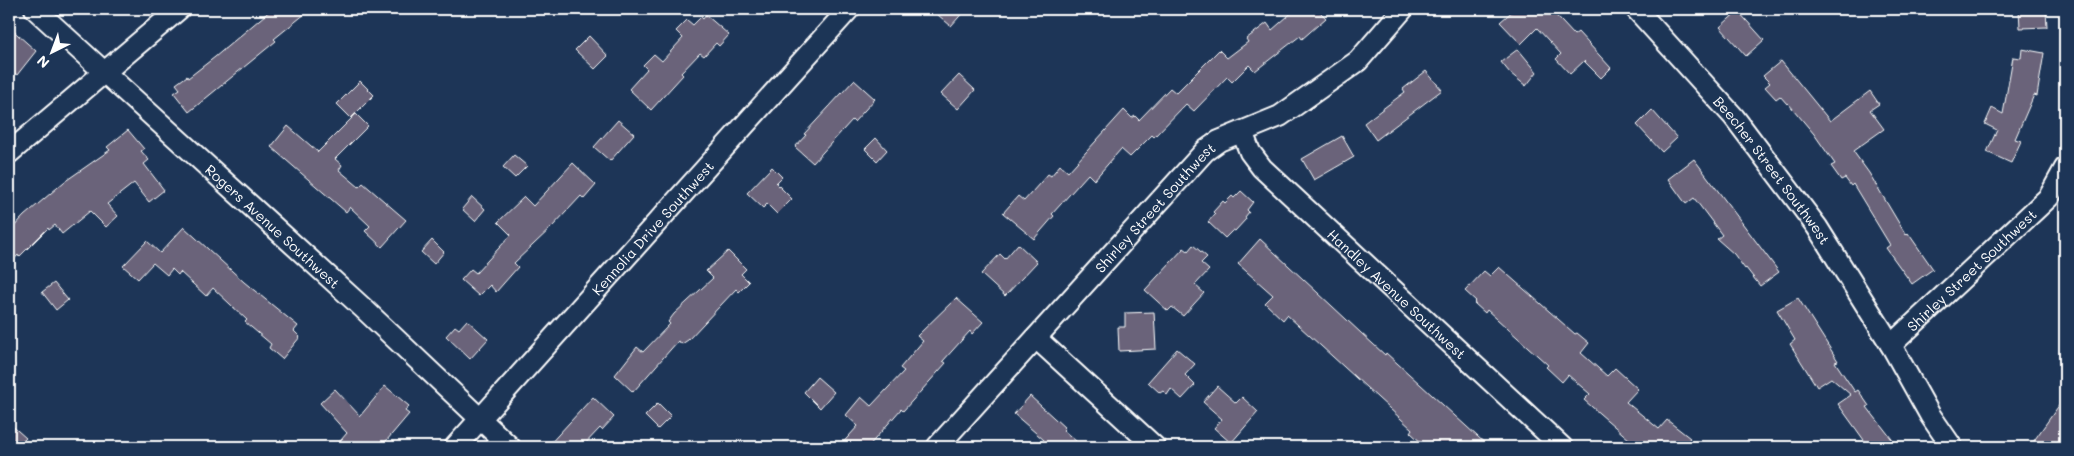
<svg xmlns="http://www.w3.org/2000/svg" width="2074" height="456" font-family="Mali,sans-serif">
	<rect width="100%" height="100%" fill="#1d3557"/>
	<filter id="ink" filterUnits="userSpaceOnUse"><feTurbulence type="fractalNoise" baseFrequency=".02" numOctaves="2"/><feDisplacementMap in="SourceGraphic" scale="10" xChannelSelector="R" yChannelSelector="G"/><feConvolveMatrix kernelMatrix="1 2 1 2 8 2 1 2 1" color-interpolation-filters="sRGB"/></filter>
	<g filter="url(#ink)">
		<g fill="#6a647a" stroke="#fff">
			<path d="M272 9H311L274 39 276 41 189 112 174 93 180 89 176 84 187 76 188 78 215 57Z"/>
			<path d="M931 9H966L951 26Z"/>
			<path d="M1296 9H1317L1326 18 1302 39 1300 36 1255 71 1249 65 1232 82 1227 77 1194 111 1186 104 1154 137 1152 135 1130 157 1121 149 1094 180 1088 174 1052 214 1054 216 1034 239 1003 213 1018 196 1024 201 1048 174 1051 176 1060 165 1068 172 1124 110 1132 118 1135 116 1139 120 1170 88 1176 93 1219 50 1227 58 1248 42 1246 39 1267 23 1272 30Z"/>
			<path d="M1515 9H1550L1574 35 1578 32 1611 68 1601 78 1584 61 1570 74 1556 59 1561 54 1537 28 1521 44 1500 22Z"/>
			<path d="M2019 9H2046L2047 27 2020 28Z"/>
			<path d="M1738 11 1764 40 1746 56 1720 27Z"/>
			<path d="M706 15 729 35 719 46 716 43 704 56 700 53 681 73 683 75 651 110 629 89 647 69 643 65 654 54 662 61 683 38 676 31 687 20 693 25 701 17 703 19Z"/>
			<path d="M9 27 36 51 17 75 9 68Z"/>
			<path d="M589 36 608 56 595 69 575 50Z"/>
			<path d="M1518 49 1537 72 1526 86 1510 73 1501 62Z"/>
			<path d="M2022 49 2044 53 2037 96 2034 95 2015 139 2021 141 2011 163 1987 152 1997 130 1985 124 1992 108 2003 114 2013 57 2021 58Z"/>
			<path d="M1781 61 1830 121 1870 91 1879 104 1870 110 1884 129 1853 151 1869 173 1906 235 1908 233 1933 269 1912 284 1886 248 1890 245 1853 184 1851 186 1845 178 1841 180 1831 166 1835 164 1814 134 1788 103 1787 104 1780 96 1776 99 1765 87 1770 83 1763 76Z"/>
			<path d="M1426 71 1442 90 1376 140 1364 123 1405 92 1403 89Z"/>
			<path d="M959 75 975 90 958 109 941 94Z"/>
			<path d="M854 80 875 99 854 122 852 120 813 163 795 147 806 135 804 134Z"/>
			<path d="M360 81 374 95 351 118 337 104Z"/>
			<path d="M1652 110 1677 138 1662 152 1637 125Z"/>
			<path d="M356 114 368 126 335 159 342 165 339 170 359 187 363 183 406 220 382 247 365 231 370 226 350 207 346 212 271 147 288 126 318 152Z"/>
			<path d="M618 120 634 134 610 161 594 147Z"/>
			<path d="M128 130 144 149 141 151 149 160 144 164 164 190 149 202 134 183 107 204 118 216 106 227 90 211 62 234 55 225 49 230 48 228 19 257 18 255 9 265V232L24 216 64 182 110 150 107 147Z"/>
			<path d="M1342 136 1354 157 1314 180 1302 159Z"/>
			<path d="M876 138 887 150 877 161 865 149Z"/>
			<path d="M514 155 527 166 515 178 503 167Z"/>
			<path d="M1694 159 1779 272 1760 286 1746 268 1745 269 1734 254 1717 239 1722 235 1694 198 1686 204 1668 179Z"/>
			<path d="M573 163 596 185 584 199 581 196 552 227 514 263 518 267 496 292 490 285 479 296 461 280 471 269 476 273 511 235 498 222 524 197 533 206Z"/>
			<path d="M772 167 782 177 776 183 792 199 777 214 767 204 763 208 747 193Z"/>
			<path d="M1241 191 1253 202 1247 210 1249 212 1245 217 1246 219 1235 231 1233 230 1225 238 1208 222 1215 214 1213 212 1223 201 1225 203 1232 196 1234 198Z"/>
			<path d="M472 197 485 209 475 221 462 209Z"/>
			<path d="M184 227 244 282 298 326 294 331 300 337 282 359 269 348 271 344 245 322 247 320 213 288 206 296 180 272 178 275 172 269 167 275 153 263 138 279 123 266 147 241 160 253Z"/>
			<path d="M1260 239 1361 333 1385 355 1386 353 1489 447H1426L1410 432 1412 429 1287 315 1283 320 1265 303 1273 295 1238 264Z"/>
			<path d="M432 240 444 252 434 264 421 252Z"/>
			<path d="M1018 244 1037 262 1005 296 981 274 1000 254 1005 259Z"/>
			<path d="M1193 245 1207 257 1201 263 1209 270 1195 285 1204 293 1183 316 1172 307 1168 311 1145 290 1184 248 1188 251Z"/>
			<path d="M728 251 746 269 741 274 749 282 739 292 736 289 688 340 682 344 678 341 633 392 615 375 637 347 643 352 670 324 668 322 674 314 713 278 706 271Z"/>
			<path d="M1499 267 1575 334 1577 333 1589 343 1581 353 1607 376 1615 368 1638 389 1626 402 1659 429 1667 420 1690 438 1683 447H1638L1584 400 1590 394 1568 375 1562 382 1546 367 1548 365 1487 310 1485 313 1474 303 1476 301 1465 291 1484 271 1490 276Z"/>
			<path d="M54 283 68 300 56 310 42 292Z"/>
			<path d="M956 298 983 322 972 334 970 331 943 361 946 363 930 381 903 411 901 409 868 447H839L858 426 846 415 861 397 871 406 904 371 900 368 923 341 917 336Z"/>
			<path d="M1798 298 1838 361 1835 362 1855 392 1858 390 1869 406 1867 407 1898 447H1869L1838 404 1851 395 1831 378 1817 387 1790 344 1795 340 1777 310Z"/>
			<path d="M1154 312 1156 349 1119 351 1118 327H1125V313Z"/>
			<path d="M467 320 488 339 470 359 446 336 455 326 459 329Z"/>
			<path d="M1177 349 1195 364 1185 375 1195 385 1182 399 1171 389 1167 395 1163 391 1160 393 1148 382Z"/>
			<path d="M817 377 834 392 820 408 804 392Z"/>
			<path d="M385 386 409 406 405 411 409 414 381 447H335L347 433 320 403 335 389 360 416Z"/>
			<path d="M1217 386 1236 403 1242 397 1258 412 1231 443 1214 428 1222 419 1203 402Z"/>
			<path d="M1030 396 1065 428 1063 430 1083 447H1037L1044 440 1014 414Z"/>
			<path d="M593 397 614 417 602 430 600 428 582 447H547Z"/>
			<path d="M2065 397V447H2041L2033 442Z"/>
			<path d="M658 403 671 416 658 429 645 416Z"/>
			<path d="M9 423 26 438 17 447H9Z"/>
		</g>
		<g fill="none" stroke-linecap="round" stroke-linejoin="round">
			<defs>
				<g id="minor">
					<path id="s1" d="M35 9 363 308 510 447"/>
					<path id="s2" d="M1636 9 1734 117 1817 227 1891 345 1930 415 1952 447"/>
					<path id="s3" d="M1242 132 1250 152 1262 168 1562 447"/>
					<path d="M9 153 179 9"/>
					<path d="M1036 338 1155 447"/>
					<path id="s4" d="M1891 345 2049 197 2065 168"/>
					<path id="s5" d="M455 447 849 9"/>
					<path id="s6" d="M937 447 1205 151 1219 141 1280 116 1358 61 1403 9"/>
				</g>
			</defs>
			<use href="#minor" stroke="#fff" stroke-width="24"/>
			<use href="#minor" stroke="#1d3557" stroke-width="20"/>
		</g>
	</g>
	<g text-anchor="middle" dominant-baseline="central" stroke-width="5" stroke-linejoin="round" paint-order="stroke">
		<g font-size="14" fill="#fff" stroke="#1d3557">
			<text stroke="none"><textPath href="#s2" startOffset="211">Beecher Street Southwest</textPath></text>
			<text stroke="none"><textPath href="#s6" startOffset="324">Shirley Street Southwest</textPath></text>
			<text stroke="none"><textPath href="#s1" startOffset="322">Rogers Avenue Southwest</textPath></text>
			<text stroke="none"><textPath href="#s5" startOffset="295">Kennolia Drive Southwest</textPath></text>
			<text stroke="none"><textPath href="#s4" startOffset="110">Shirley Street Southwest</textPath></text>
			<text stroke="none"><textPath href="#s3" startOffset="226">Handley Avenue Southwest</textPath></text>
		</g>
	</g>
	<rect width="2074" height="456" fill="none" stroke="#1d3557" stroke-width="30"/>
	<rect x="15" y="15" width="2044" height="426" fill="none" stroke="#fff" stroke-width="2" filter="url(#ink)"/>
	<g transform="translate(52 52) rotate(222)" stroke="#1d3557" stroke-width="4" paint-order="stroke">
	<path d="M0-4L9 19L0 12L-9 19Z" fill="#ffffff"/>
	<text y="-8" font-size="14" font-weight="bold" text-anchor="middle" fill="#ffffff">N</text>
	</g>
</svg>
